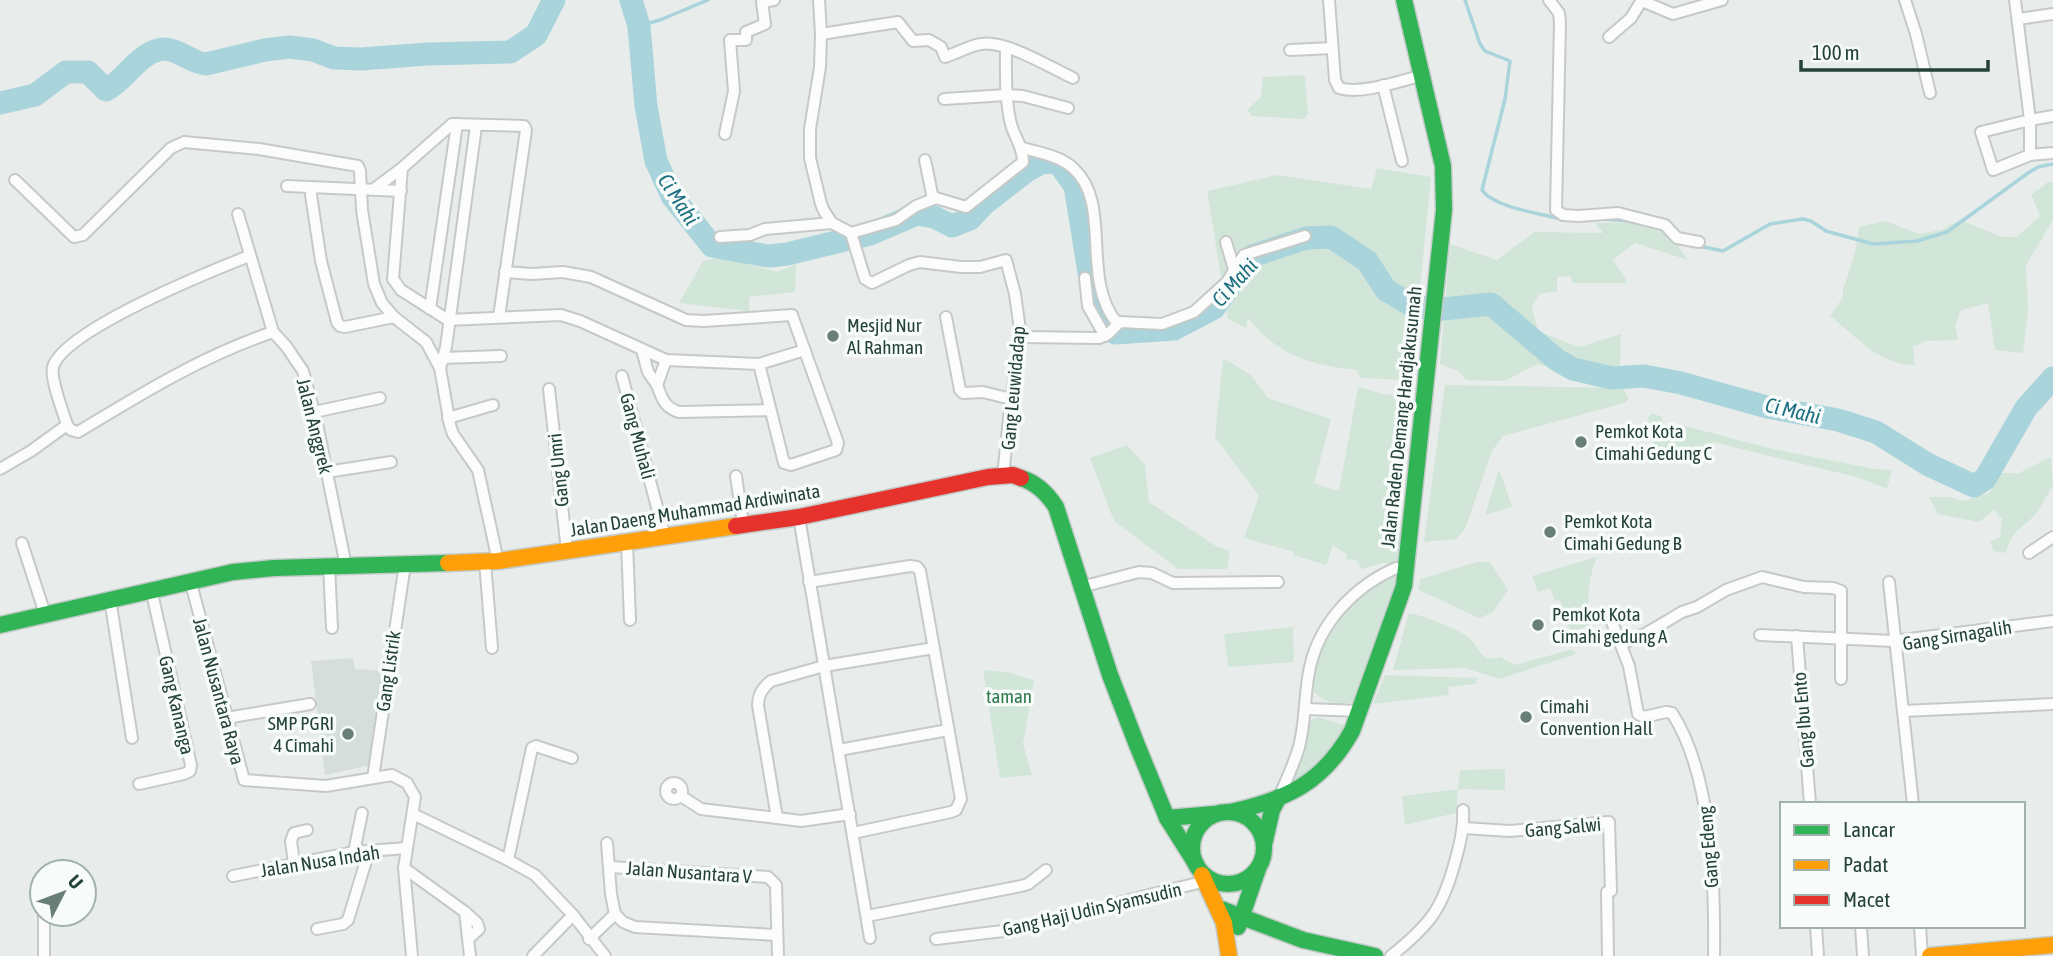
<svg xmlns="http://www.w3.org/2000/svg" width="2053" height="956" font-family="'Asap Condensed',sans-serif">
	<rect width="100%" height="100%" fill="#e8edeb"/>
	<path fill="#d6dedb" d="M353 658 355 669 386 671 371 765 325 775 311 661Z"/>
	<g fill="#d1e6d8">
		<path d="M1301 75 1305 77 1308 113 1304 119 1252 116 1247 110 1261 97 1263 77Z"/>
		<path d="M1377 168 1431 177 1411 380 1360 378 1357 370C1311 365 1278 356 1248 318L1246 328 1228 319 1207 191 1277 175 1371 189Z"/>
		<path d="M2048 182H2053V220L2026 265 2028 310 2023 353 1995 350 1988 303 1961 310 1955 325 1958 340 1926 341 1913 347 1915 365C1878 365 1858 337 1830 316L1843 297V290L1855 253 1859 227 1885 221 1919 234 1941 230 1960 220 2002 237H2017L2040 216 2031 195Z"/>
		<path d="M1595 223H1638L1671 236 1688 260 1635 243 1613 260 1628 283H1573L1570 276 1557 277V291L1539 294 1532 307 1538 331 1579 347 1621 334 1620 370 1578 375 1537 364 1505 381 1466 380 1458 371 1440 364 1450 244 1497 260 1534 232 1603 233Z"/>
		<path d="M722 257 777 272 796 264 795 292 749 297V311L679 303 703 261Z"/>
		<path d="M1223 358 1251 375 1268 398 1331 419 1314 483 1320 485 1319 488 1321 486 1339 491 1358 387 1383 394 1409 397 1398 564 1382 563 1362 569 1356 560 1345 559 1347 554 1333 546 1326 565 1293 555 1294 552 1244 538 1259 496 1215 437Z"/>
		<path d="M1445 385 1623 388 1629 399 1624 403 1503 436 1492 451 1465 529 1456 539 1424 542Z"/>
		<path d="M1652 414 1661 416 1664 424 1685 426 1773 449 1875 469 1892 470 1887 489 1860 478 1713 442 1700 448 1673 449 1663 456 1655 451 1648 417Z"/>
		<path d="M1127 445 1145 465 1149 502 1216 546 1230 551 1227 569H1178L1114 521 1090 458Z"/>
		<path d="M2051 457 2053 487C2046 495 2043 504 2037 512 2023 530 2013 527 2006 553L1994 551 1990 542 2000 537 2002 519 1994 510 1979 522 1938 514 1929 497H1949L1964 501 1989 493 2000 473H2019Z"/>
		<path d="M1499 469 1512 507 1485 515Z"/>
		<path d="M1597 557C1587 581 1588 600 1590 625L1571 632 1560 600 1555 601 1550 588 1538 592 1532 576Z"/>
		<path d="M1477 562H1490L1508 590 1492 613 1479 618 1419 590 1420 579Z"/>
		<path d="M1397 571 1393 602 1356 701C1340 707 1323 703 1312 690 1311 658 1329 624 1352 601 1364 589 1383 580 1397 571Z"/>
		<path d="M1409 613C1426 617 1456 627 1469 638 1477 644 1477 652 1488 659L1500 657 1515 665 1573 649 1576 654 1500 679 1464 668 1393 670Z"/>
		<path d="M1293 627 1294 662 1228 667 1224 634Z"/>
		<path d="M983 670 1007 672 1034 680 1023 744 1032 775 1000 778Z"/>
		<path d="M1385 675 1478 678 1476 684 1448 687 1449 695 1373 704Z"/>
		<path d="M1318 717 1353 728 1299 790 1292 777 1307 722Z"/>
		<path d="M1505 769V790L1458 789 1456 813 1405 825 1402 796 1458 789 1460 770Z"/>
	</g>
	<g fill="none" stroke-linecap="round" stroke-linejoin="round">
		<g stroke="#a9d4db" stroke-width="3.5">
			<path d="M1465 0 1480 44 1485 51 1510 61 1505 99 1482 190C1493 207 1541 214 1562 219"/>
			<path d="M639 26 660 20 708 0"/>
			<path d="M1601 219 1631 221"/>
			<path d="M1699 246 1723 251 1770 224 1803 219 1811 221 1826 231 1873 244 1917 241 1947 232 2028 173 2038 167 2053 164"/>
		</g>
		<g stroke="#a9d4db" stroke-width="23">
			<path d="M631 0 639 26 646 106 656 161 672 196 712 246 768 256 787 254 870 234 917 214 934 217 952 226 970 219 984 204 1028 170 1041 163 1051 162 1059 164 1075 186 1095 309 1115 333 1174 329 1214 308 1252 256 1306 238 1331 237 1367 261 1386 290 1410 304 1434 310 1491 304 1557 360 1573 369 1612 378 1644 376 1681 383 1767 407 1838 420 1876 432 1927 464 1974 486 1985 479 2026 408 2053 378"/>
			<path d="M0 103 35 95 66 72H88L106 90C127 79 139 51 164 49 179 49 191 63 206 64L265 50 289 47 313 50 334 58 361 59 428 54 510 52 536 35 554 0"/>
		</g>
		<defs>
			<g id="street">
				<path d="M819 0 821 34 820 67 810 129V158L821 204 824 211 832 223 851 233"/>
				<path d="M1329 0 1335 80 1339 88C1361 95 1400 81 1423 75"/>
				<path d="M1549 0 1559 13 1560 23 1556 210 1563 215 1579 216 1618 213 1665 225 1677 238 1699 242"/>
				<path d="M1905 0 1916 34 1930 93"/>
				<path d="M2015 0 2030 120V155L1993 170 1981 132 2030 120 2053 116"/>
				<path d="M1642 1 1673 14 1722 0"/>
				<path d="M2018 19 2053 14"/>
				<path d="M821 34 898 22 913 41 929 40 941 47 945 57C955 54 971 45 981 44 1006 40 1049 67 1073 78"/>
				<path d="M1609 37 1631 18 1642 0"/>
				<path d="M1290 50 1332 48"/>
				<path d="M1383 85 1402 161"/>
				<path d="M944 99 1006 95 1023 96 1068 108"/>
				<path d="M725 134 734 91 730 40H746V32L765 24 762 2 774 0"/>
				<path d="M1023 148C1040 153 1060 156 1073 168 1113 203 1080 279 1117 323"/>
				<path d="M2030 155 2053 153"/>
				<path d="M925 160 933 199"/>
				<path d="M402 168 393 279 401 290 448 320 561 315 580 321 666 360 759 364 805 350"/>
				<path d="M15 180 74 237 83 235 171 148 184 142 259 149 358 166 360 171 362 210 374 284 382 303 394 317 426 342 440 368 450 425 453 434 478 470 498 561"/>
				<path d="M287 186 401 191"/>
				<path d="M312 188 311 195 321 261 337 322 340 326 345 327 394 317"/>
				<path d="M374 189 402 168 452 124 524 126 526 130 499 317"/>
				<path d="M238 214 273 332 286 346 303 371 316 419 346 566"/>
				<path d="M851 233 865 279 872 283 909 265 920 262 961 267H980L1006 260 1015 294 1021 337 1011 399 1003 476"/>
				<path d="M851 233 896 220 916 206 936 198 966 207 1023 162C1023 144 1013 137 1010 120 1005 96 1006 71 1006 47"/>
				<path d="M720 237 750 235 765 229 832 223"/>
				<path d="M1226 242 1234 269"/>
				<path d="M249 256C211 271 64 330 53 367 50 379 63 411 67 425L71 430 78 432C141 394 202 356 273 332"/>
				<path d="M505 272 532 274 563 272 591 277 686 320 704 321 792 315 838 443 836 450 791 465 784 463 759 364"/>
				<path d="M1085 278 1088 306 1105 336"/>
				<path d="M430 309 457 124"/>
				<path d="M946 317 960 390 963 393 983 392 1011 399"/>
				<path d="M1021 337 1099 338 1108 334 1120 322 1162 324 1194 312 1227 282 1244 255 1305 236"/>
				<path d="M642 350 648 372 657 385"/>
				<path d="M442 358 501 356"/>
				<path d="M666 360 657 385C662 399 665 408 679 412L770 410"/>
				<path d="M440 368 446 347 476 126"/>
				<path d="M622 376 665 537"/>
				<path d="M549 389 567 551"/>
				<path d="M314 412 380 398"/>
				<path d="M448 418 493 405"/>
				<path d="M0 469 31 451 67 425"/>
				<path d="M327 472 391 462"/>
				<path d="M736 476 743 524"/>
				<path d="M799 517 870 938"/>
				<path d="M627 542 630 620"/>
				<path d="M22 543 45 614"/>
				<path d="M2029 553 2053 537"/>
				<path d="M485 562 492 648"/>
				<path d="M329 566 332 628"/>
				<path d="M190 580 244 780 326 786 392 775 407 783 415 797 404 868 412 956"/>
				<path d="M809 582 910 566 917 567 920 571 961 799 956 810 951 812 853 833"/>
				<path d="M1889 582 1913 804"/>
				<path d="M1081 587 1139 572 1152 573 1173 583 1278 582"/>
				<path d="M110 599 132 738"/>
				<path d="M1610 617 1629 666 1638 714 1644 717 1666 712 1672 713C1712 775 1715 884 1714 956"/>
				<path d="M1760 635 1894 641 2053 621"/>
				<path d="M1797 636 1810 804"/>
				<path d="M1621 644 1645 634 1682 612 1697 607 1726 590 1762 577 1804 587 1833 588 1841 591V679"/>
				<path d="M1306 709 1360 711"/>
				<path d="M1903 711 2053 704"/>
				<path d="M226 718 310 704"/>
				<path d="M839 750 948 730"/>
				<path d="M373 778 405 564"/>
				<circle cx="674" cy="791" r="8"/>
				<path d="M139 784 184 774 190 771 191 765 151 589"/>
				<path d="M681 796 701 809 777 818 801 821 850 814"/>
				<path d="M1279 797C1286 781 1294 764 1299 747 1306 721 1304 693 1310 667 1320 622 1355 586 1396 568"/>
				<path d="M413 814 508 860 535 875 573 915 605 956"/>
				<path d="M777 818 758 705C758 695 763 687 771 681L824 666 934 648"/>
				<path d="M1464 828 1510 831 1609 822 1611 891 1607 892 1608 956"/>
				<path d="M607 843 611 894 615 914"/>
				<path d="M354 852 362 813"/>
				<path d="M508 860 532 748 536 746 572 758"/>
				<path d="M294 863 291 841 294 833 307 830"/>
				<path d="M610 867 768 877 776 885 778 956"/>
				<path d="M404 868 465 912 470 956"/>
				<path d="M233 876 354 852 407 848"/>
				<path d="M465 912 477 923 479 929 468 939"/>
				<path d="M44 914V956"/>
				<path d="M615 914 623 922 635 927 777 935"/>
				<path d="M867 916 1021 886 1028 884 1046 870"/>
				<path d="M1816 926 1818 956"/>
				<path d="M1861 926 1863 956"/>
				<path d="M1920 926 1922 956"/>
				<path d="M317 929 343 924 348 920 369 851"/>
				<path d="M589 939 615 914"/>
				<path d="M936 939 1003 931 1066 918 1133 899 1206 881"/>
				<path d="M533 956 573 915"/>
				<path d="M1391 956C1431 924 1443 908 1456 858 1461 841 1464 827 1463 810"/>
			</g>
			<g id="fast">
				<path d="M1021 478C1037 483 1047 493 1056 507L1110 675 1137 745 1167 818 1196 864"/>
				<path d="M0 625 233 572 274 568 448 563"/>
				<path d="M1230 812C1286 800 1323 783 1352 731L1404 586 1444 210 1443 166 1404 0"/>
				<circle cx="1228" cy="848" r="36"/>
				<path d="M1167 818 1214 814"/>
				<path d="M1264 845 1272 810 1279 797"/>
				<path d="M1221 909 1303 940 1375 956"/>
				<path d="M1238 927 1258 869"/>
			</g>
			<g id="slow">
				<path d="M448 563 498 561 736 526"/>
				<path d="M1202 875 1224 923 1229 956"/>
				<path d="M1930 956 2053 945"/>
			</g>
			<path id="jam" d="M736 526 799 517 988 477 1013 475 1021 478"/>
		</defs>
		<use href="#street" stroke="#c5cac8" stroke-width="14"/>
		<use href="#fast" stroke="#c3cbc8" stroke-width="19"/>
		<use href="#slow" stroke="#c3cbc8" stroke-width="19"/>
		<use href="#jam" stroke="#c3cbc8" stroke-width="19"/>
		<use href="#street" stroke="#fcfcfc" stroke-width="10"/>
		<use href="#fast" stroke="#30b455" stroke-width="16"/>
		<use href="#slow" stroke="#ff9f0a" stroke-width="16"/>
		<use href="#jam" stroke="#e5322d" stroke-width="16"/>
	</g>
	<g fill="#697e78" stroke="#f7fbf9" stroke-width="2.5">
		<circle cx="833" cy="336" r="7"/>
		<circle cx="1581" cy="442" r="7"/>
		<circle cx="1550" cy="532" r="7"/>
		<circle cx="1538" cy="625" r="7"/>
		<circle cx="1526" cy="717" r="7"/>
		<circle cx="348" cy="734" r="7"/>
	</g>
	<g text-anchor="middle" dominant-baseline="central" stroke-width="7" stroke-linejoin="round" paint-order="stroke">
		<g font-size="19" fill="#24423a" stroke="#f7fbf9" text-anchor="start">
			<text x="847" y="325">Mesjid Nur<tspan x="847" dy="22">Al Rahman</tspan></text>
			<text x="1595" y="431">Pemkot Kota<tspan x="1595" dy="22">Cimahi Gedung C</tspan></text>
			<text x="1564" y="521">Pemkot Kota<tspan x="1564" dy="22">Cimahi Gedung B</tspan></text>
			<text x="1552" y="614">Pemkot Kota<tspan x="1552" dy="22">Cimahi gedung A</tspan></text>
			<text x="1540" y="706">Cimahi<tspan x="1540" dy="22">Convention Hall</tspan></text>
			<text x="334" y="723" text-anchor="end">SMP PGRI<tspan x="334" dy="22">4 Cimahi</tspan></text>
		</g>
		<g font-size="19" fill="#24423a" stroke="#f7fbf9">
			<text transform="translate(1013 388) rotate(-85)">Gang Leuwidadap</text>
			<text transform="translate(1401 417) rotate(-84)">Jalan Raden Demang Hardjakusumah</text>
			<text transform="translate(315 426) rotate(76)">Jalan Anggrek</text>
			<text transform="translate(638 436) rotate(75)">Gang Muhali</text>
			<text transform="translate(558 470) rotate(-96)">Gang Umri</text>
			<text transform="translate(695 510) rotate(-9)">Jalan Daeng Muhammad Ardiwinata</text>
			<text transform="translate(1957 635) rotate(-9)">Gang Sirnagalih</text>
			<text transform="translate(388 671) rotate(-82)">Gang Listrik</text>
			<text transform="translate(219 691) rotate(75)">Jalan Nusantara Raya</text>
			<text transform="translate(177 705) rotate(77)">Gang Kananga</text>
			<text transform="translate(1803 720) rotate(-95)">Gang Ibu Ento</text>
			<text transform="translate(1563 827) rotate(-5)">Gang Salwi</text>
			<text transform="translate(1708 847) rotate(-95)">Gang Edeng</text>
			<text transform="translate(320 861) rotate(-9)">Jalan Nusa Indah</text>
			<text transform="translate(689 872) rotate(4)">Jalan Nusantara V</text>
			<text transform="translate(1092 909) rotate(-13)">Gang Haji Udin Syamsudin</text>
		</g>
		<g font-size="19" fill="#2d7a4b" stroke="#f7fbf9">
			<text x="1009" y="696">taman</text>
		</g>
		<g font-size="21" font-style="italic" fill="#1c6f80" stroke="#f7fbf9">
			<text transform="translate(679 199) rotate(57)">Ci Mahi</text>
			<text transform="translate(1234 282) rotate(-48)">Ci Mahi</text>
			<text transform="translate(1793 410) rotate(13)">Ci Mahi</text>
		</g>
	</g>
	<rect x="1780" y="802" width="245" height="126" fill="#f7fbf9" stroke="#a3b1ad" stroke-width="2"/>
	<rect x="1794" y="825" width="35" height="10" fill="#30b455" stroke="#a3b1ad" stroke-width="2"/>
	<text x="1843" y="837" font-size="21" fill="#24423a">Lancar</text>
	<rect x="1794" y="860" width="35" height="10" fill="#ff9f0a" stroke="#a3b1ad" stroke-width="2"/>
	<text x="1843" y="872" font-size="21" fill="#24423a">Padat</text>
	<rect x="1794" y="895" width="35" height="10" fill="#e5322d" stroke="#a3b1ad" stroke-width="2"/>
	<text x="1843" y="907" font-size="21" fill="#24423a">Macet</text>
	<g transform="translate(63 893) rotate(48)"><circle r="33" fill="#f7fbf9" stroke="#a3b1ad" stroke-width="2"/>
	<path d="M0-5L12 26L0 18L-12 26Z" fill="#697e78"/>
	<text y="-10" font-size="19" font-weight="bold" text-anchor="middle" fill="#24423a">U</text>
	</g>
	<path d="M1801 60v10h187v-10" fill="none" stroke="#24423a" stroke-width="3.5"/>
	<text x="1812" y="60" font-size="21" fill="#24423a" stroke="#f7fbf9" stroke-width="5" paint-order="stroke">100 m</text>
</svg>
